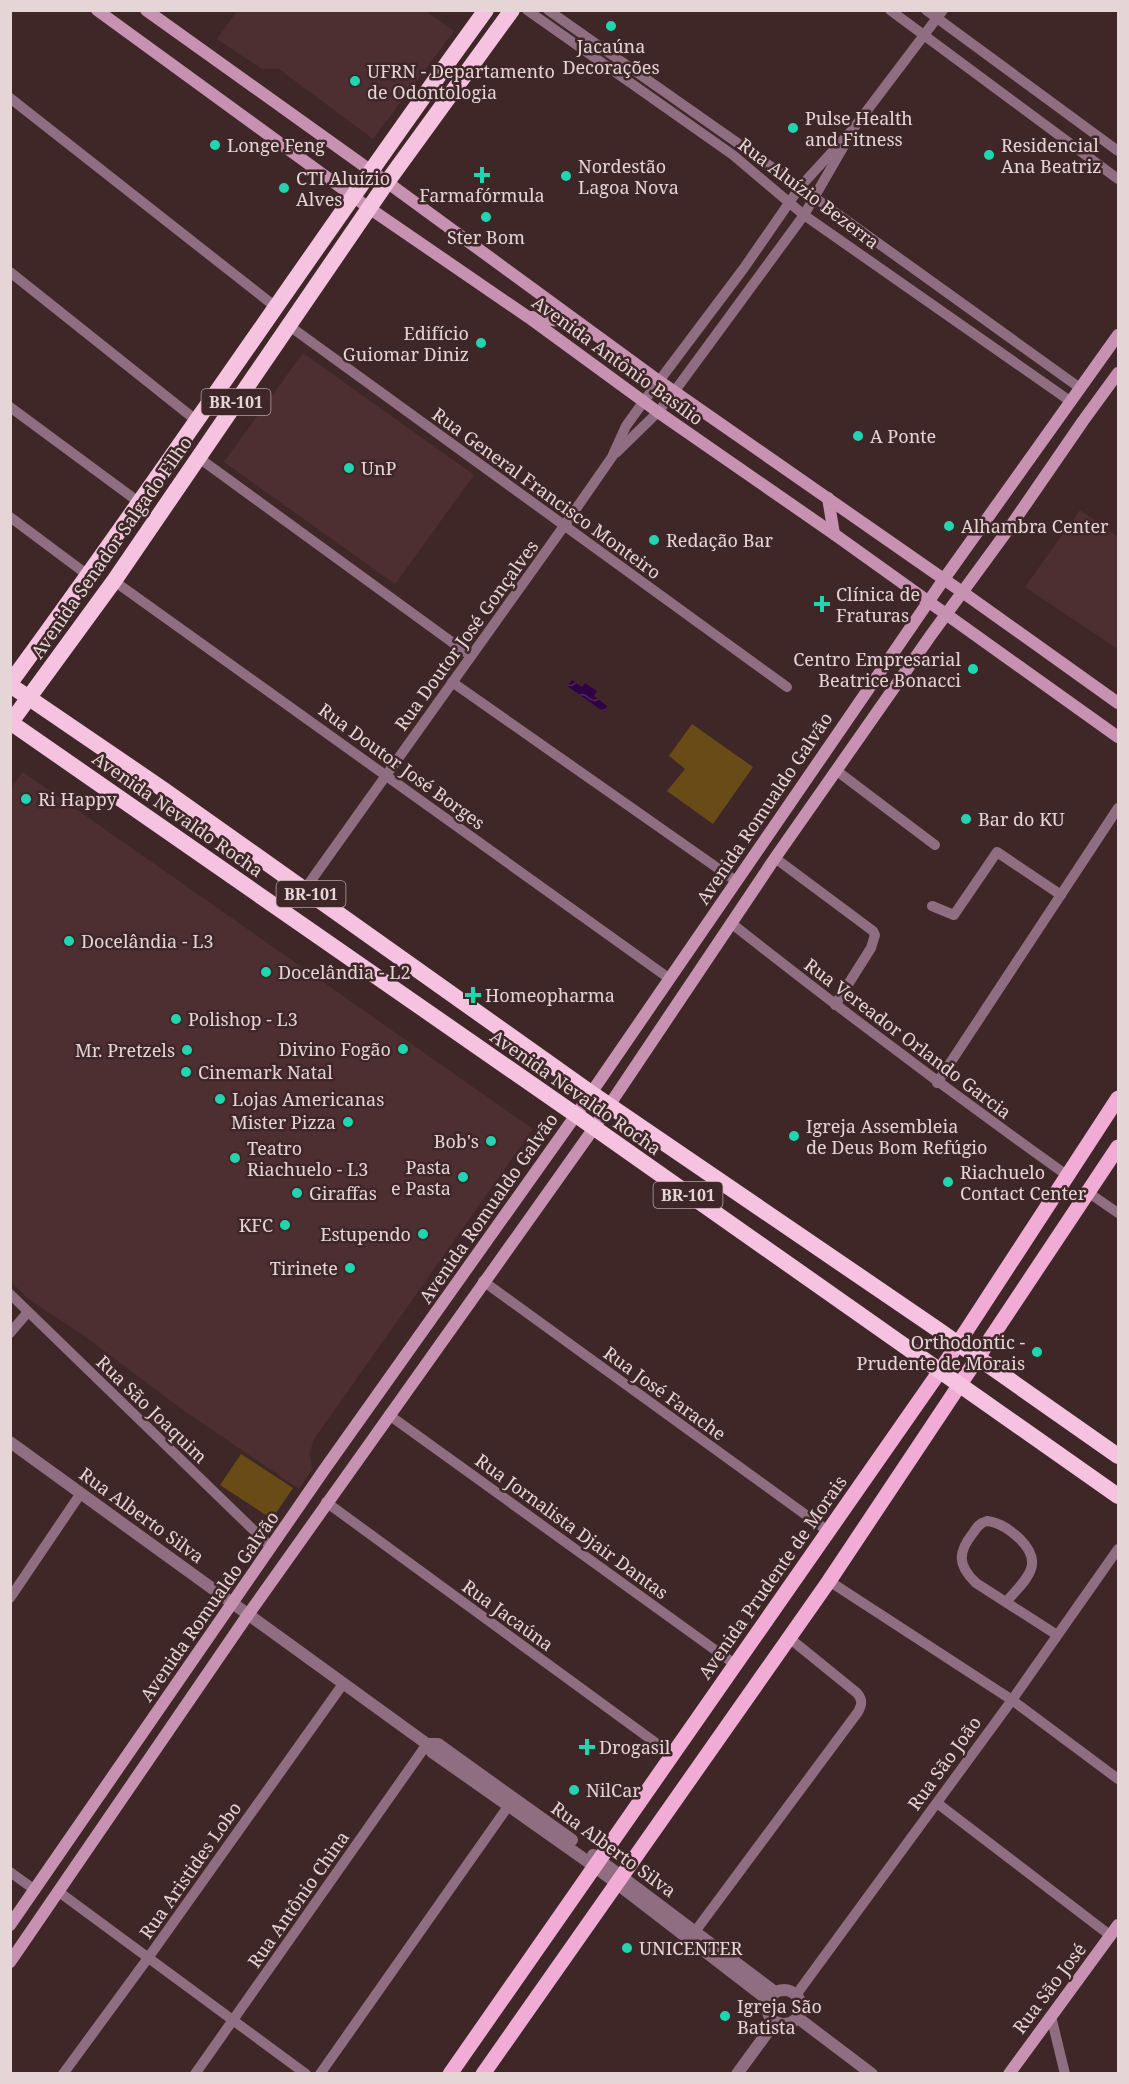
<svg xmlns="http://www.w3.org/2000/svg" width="1129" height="2084" font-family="'Noto Serif',serif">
	<defs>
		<pattern id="water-waves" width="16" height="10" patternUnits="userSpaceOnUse" patternTransform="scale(1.5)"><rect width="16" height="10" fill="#300345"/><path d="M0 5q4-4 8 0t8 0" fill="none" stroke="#4e275f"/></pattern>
	</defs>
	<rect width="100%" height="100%" fill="#3f2728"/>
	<g fill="#4e2f31">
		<path d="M237 11H426L454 31 373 139 279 69H262L217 39Z"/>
		<path d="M303 353 474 475 395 584 224 462Z"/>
		<path d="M1080 510 1118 537V649L1025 587Z"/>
		<path d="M23 772 533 1129 321 1429 313 1441 310 1453 312 1470 299 1489 183 1410 83 1335 27 1298 11 1281 10 789Z"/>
	</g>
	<g fill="#684b16">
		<path d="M692 724 753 767 713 824 667 791 685 769 669 756Z"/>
		<path d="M241 1454 293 1488 272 1519 220 1485Z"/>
	</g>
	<path fill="url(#water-waves)" d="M572 680 582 687 585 683 597 691 594 696 607 706 604 712 567 686Z"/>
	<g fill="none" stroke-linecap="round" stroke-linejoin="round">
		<g stroke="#906e81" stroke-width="10">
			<path d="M527 10 733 155 804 215 1070 401"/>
			<path d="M548 10 800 187 1080 388"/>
			<path d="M890 10 1118 179"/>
			<path d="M926 10 1118 151"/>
			<path d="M10 98 277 308"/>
			<path d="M10 272 197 421"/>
			<path d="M288 325 787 687"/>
			<path d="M10 407 140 503"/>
			<path d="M616 453 658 412 674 392 804 215 845 144"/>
			<path d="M199 458 471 656"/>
			<path d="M10 517 89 576"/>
			<path d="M114 581 670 979"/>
			<path d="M452 682 736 881"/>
			<path d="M837 771 935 845"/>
			<path d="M775 858 873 931 875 935 871 948 835 1005"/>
			<path d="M305 889 564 526 612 457 626 426 644 401 744 268 800 187 853 129 943 10"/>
			<path d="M932 906 954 915 997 852 1061 895"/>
			<path d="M731 923C841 1010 953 1094 1068 1176"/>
			<path d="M937 1083 1118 808"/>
			<path d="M1089 1193 1118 1213"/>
			<path d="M483 1281 828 1531"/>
			<path d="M10 1294 271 1547"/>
			<path d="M10 1333 28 1312"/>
			<path d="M389 1415 736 1665"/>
			<path d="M326 1502 671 1754"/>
			<path d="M829 1581 1012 1700 1118 1779"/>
			<path d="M10 1598 81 1493"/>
			<path d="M1006 1602C1025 1580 1046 1565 1020 1539 1010 1530 1001 1523 987 1521 980 1523 977 1527 973 1533 958 1552 957 1565 976 1583L1057 1635"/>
			<path d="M937 1803 1111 1936"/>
			<path d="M10 1872 35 1890"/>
			<path d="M59 1892 306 2074"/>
			<path d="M691 1937 858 1712C862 1704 863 1700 857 1693L788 1637"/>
			<path d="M796 1995 1012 1700 1118 1549"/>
			<path d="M1051 2016 1065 2074"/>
			<path d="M63 2074 148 1958 343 1684"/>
			<path d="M195 2074 427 1744"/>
			<path d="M320 2074 509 1805"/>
		</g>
		<g stroke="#906e81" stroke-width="12">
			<path d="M10 1442 427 1744 432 1752 594 1866 768 2000"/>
			<path d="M427 1744H438L572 1840"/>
			<path d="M593 1855 775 1992"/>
			<circle cx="784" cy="2007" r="17"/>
			<path d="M798 2018 872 2074"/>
			<path d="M737 2074 775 2022"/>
		</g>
		<g stroke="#c791b1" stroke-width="12">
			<path d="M97 10 369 208 528 317 658 412 834 534 1118 737"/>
			<path d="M146 10 395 188 659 381 968 596 1118 703"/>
			<path d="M532 317 580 324"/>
			<path d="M828 498 834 534"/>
			<path d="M10 1925 324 1470 576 1115 944 579 1118 335"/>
			<path d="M10 1962 245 1619 594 1128 775 858 931 635 1010 527 1083 421 1118 373"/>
			<path d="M1009 2074 1118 1925"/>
		</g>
		<g stroke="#f1acd5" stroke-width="15">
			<path d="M450 2074 940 1371 1118 1098"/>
			<path d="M483 2074 829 1581 1118 1147"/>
		</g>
		<g stroke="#f5c2e0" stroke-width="16">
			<path d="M10 683C173 461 324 232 486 10"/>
			<path d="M10 685 164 790 591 1093 937 1329 1118 1456"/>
			<path d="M10 722 576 1115 1118 1496"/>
			<path d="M11 722 114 581 387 182 512 10"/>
		</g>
	</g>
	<g fill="#21d5b0" stroke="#3f2728" stroke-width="2">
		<circle cx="611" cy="26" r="6"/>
		<circle cx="355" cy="81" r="6"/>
		<circle cx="793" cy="128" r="6"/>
		<circle cx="215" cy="145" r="6"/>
		<circle cx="989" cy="155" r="6"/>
		<path d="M479 166h6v6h6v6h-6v6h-6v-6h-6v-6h6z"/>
		<circle cx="566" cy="176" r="6"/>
		<circle cx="284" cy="188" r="6"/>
		<circle cx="486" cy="217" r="6"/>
		<circle cx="481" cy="343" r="6"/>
		<circle cx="858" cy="436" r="6"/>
		<circle cx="349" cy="468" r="6"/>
		<circle cx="949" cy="526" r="6"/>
		<circle cx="654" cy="540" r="6"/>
		<path d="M819 595h6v6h6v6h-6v6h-6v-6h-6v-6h6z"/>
		<circle cx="973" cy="669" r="6"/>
		<circle cx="26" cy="799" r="6"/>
		<circle cx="966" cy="819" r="6"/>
		<circle cx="69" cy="941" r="6"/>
		<circle cx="266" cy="972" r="6"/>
		<path d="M470 986h6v6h6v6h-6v6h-6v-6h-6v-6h6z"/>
		<circle cx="176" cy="1019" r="6"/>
		<circle cx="403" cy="1049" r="6"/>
		<circle cx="187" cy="1050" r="6"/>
		<circle cx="186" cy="1072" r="6"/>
		<circle cx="220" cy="1099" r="6"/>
		<circle cx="348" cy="1122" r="6"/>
		<circle cx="794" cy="1136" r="6"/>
		<circle cx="491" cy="1141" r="6"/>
		<circle cx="235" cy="1158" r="6"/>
		<circle cx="463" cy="1177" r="6"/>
		<circle cx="948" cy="1182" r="6"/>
		<circle cx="297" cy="1193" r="6"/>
		<circle cx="285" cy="1225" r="6"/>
		<circle cx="423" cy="1234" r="6"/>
		<circle cx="350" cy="1268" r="6"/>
		<circle cx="1037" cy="1352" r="6"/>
		<path d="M584 1738h6v6h6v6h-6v6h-6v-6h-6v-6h6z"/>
		<circle cx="574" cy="1790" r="6"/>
		<circle cx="627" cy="1948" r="6"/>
		<circle cx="725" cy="2016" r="6"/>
	</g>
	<g text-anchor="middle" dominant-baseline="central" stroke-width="5" stroke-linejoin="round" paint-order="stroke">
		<g fill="#3f2728" stroke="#b4a1a2" stroke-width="1.5">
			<rect x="201.5" y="389" width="69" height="26" rx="4.5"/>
			<rect x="276.5" y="881" width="69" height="26" rx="4.5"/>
			<rect x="653.5" y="1182" width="69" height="26" rx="4.5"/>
		</g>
		<g font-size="16" font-weight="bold" fill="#e6d5d6">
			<text x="236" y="402">BR-101</text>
			<text x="311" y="894">BR-101</text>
			<text x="688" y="1195">BR-101</text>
		</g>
		<g font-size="18" fill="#e6d5d6" stroke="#3f2728" text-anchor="start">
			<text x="611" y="46" text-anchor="middle">Jacaúna<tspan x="611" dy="21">Decorações</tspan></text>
			<text x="367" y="71">UFRN - Departamento<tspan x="367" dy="21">de Odontologia</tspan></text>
			<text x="805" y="118">Pulse Health<tspan x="805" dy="21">and Fitness</tspan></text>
			<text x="227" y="145">Longe Feng</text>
			<text x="1001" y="145">Residencial<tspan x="1001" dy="21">Ana Beatriz</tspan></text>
			<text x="578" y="166">Nordestão<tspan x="578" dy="21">Lagoa Nova</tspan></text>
			<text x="296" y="178">CTI Aluízio<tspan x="296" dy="21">Alves</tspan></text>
			<text x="482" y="195" text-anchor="middle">Farmafórmula</text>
			<text x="486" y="237" text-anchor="middle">Ster Bom</text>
			<text x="469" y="333" text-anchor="end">Edifício<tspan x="469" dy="21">Guiomar Diniz</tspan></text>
			<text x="870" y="436">A Ponte</text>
			<text x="361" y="468">UnP</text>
			<text x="961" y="526">Alhambra Center</text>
			<text x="666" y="540">Redação Bar</text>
			<text x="836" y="594">Clínica de<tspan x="836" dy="21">Fraturas</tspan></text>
			<text x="961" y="659" text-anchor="end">Centro Empresarial<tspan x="961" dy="21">Beatrice Bonacci</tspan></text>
			<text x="38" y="799">Ri Happy</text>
			<text x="978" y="819">Bar do KU</text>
			<text x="81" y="941">Docelândia - L3</text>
			<text x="278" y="972">Docelândia - L2</text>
			<text x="485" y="995">Homeopharma</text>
			<text x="188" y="1019">Polishop - L3</text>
			<text x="391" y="1049" text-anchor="end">Divino Fogão</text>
			<text x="175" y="1050" text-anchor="end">Mr. Pretzels</text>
			<text x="198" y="1072">Cinemark Natal</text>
			<text x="232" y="1099">Lojas Americanas</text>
			<text x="336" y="1122" text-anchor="end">Mister Pizza</text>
			<text x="806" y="1126">Igreja Assembleia<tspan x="806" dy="21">de Deus Bom Refúgio</tspan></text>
			<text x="479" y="1141" text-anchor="end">Bob's</text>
			<text x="247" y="1148">Teatro<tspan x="247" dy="21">Riachuelo - L3</tspan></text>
			<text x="451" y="1167" text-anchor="end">Pasta<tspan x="451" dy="21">e Pasta</tspan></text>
			<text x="960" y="1172">Riachuelo<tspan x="960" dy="21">Contact Center</tspan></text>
			<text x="309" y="1193">Giraffas</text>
			<text x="273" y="1225" text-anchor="end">KFC</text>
			<text x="411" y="1234" text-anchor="end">Estupendo</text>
			<text x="338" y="1268" text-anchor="end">Tirinete</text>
			<text x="1025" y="1342" text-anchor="end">Orthodontic -<tspan x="1025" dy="21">Prudente de Morais</tspan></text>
			<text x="599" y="1747">Drogasil</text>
			<text x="586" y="1790">NilCar</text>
			<text x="639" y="1948">UNICENTER</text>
			<text x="737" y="2006">Igreja São<tspan x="737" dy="21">Batista</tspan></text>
		</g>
		<g font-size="18" fill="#e6d5d6" stroke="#3f2728">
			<text transform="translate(809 193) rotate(37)">Rua Aluízio Bezerra</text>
			<text transform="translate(618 360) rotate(36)">Avenida Antônio Basílio</text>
			<text transform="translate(547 493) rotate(36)">Rua General Francisco Monteiro</text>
			<text transform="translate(111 547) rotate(-55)">Avenida Senador Salgado Filho</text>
			<text transform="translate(466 635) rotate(-54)">Rua Doutor José Gonçalves</text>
			<text transform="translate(402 766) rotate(36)">Rua Doutor José Borges</text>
			<text transform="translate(764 808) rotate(-56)">Avenida Romualdo Galvão</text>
			<text transform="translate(178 814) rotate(35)">Avenida Nevaldo Rocha</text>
			<text transform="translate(908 1038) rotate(37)">Rua Vereador Orlando Garcia</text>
			<text transform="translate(576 1092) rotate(35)">Avenida Nevaldo Rocha</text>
			<text transform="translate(488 1208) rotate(-55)">Avenida Romualdo Galvão</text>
			<text transform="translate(665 1393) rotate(36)">Rua José Farache</text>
			<text transform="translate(152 1409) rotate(44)">Rua São Joaquim</text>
			<text transform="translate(142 1515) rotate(36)">Rua Alberto Silva</text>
			<text transform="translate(572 1526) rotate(36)">Rua Jornalista Djair Dantas</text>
			<text transform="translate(772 1577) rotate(-55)">Avenida Prudente de Morais</text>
			<text transform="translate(209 1606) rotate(-55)">Avenida Romualdo Galvão</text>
			<text transform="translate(508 1615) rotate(36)">Rua Jacaúna</text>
			<text transform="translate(944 1763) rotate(-54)">Rua São João</text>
			<text transform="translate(614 1849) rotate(36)">Rua Alberto Silva</text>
			<text transform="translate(190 1870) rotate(-55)">Rua Aristides Lobo</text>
			<text transform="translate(298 1899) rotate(-55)">Rua Antônio China</text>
			<text transform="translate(1049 1988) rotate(-53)">Rua São José</text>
		</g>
	</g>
	<rect width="1129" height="2084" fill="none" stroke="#e6d5d6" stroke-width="24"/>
</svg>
